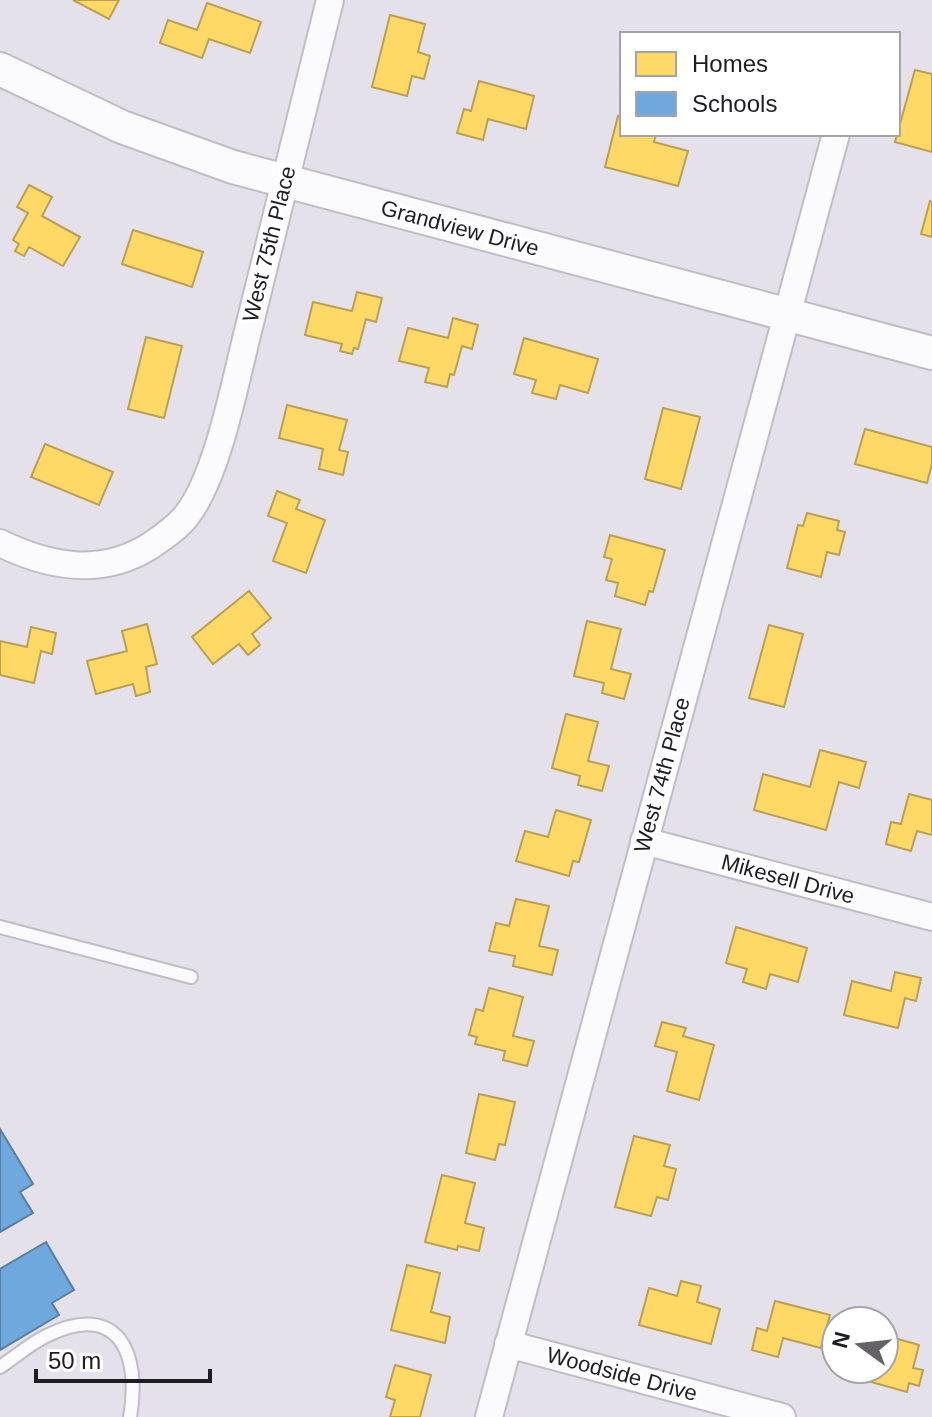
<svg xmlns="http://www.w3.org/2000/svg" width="932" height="1417" font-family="Arial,sans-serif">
	<rect width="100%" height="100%" fill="#e5e1ea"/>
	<g fill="#ffd966" stroke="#bca052" stroke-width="2">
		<path d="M73 0H119L109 19Z"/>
		<path d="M207 3 261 22 250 53 209 39 202 58 160 43 168 20 197 30Z"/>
		<path d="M390 15 425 24 418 52 430 56 424 79 412 76 407 96 372 87Z"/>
		<path d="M915 70 932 74V152L895 142Z"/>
		<path d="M479 81 534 96 526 129 488 119 483 140 457 133 464 109 471 111Z"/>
		<path d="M618 116 622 117V134H656L654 142 688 151 678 186 605 167Z"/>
		<path d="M29 185 52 197 42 216 80 237 63 266 29 247 24 256 15 251 19 244 13 240 28 213 17 207Z"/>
		<path d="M930 201 932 202V237L921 234Z"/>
		<path d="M133 230 203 252 192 287 122 264Z"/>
		<path d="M357 292 382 298 376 322 366 319 358 349 354 348 352 354 340 351 342 344 305 335 313 302 352 311Z"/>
		<path d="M453 318 478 325 472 349 462 346 454 375 450 374 447 387 425 382 429 368 399 361 408 328 448 338Z"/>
		<path d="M146 337 182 346 164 418 128 409Z"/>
		<path d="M524 338 598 359 588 393 560 385 556 399 532 393 536 380 514 374Z"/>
		<path d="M287 405 347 420 339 450 348 452 343 475 319 469 323 449 279 438Z"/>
		<path d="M663 408 700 417 681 489 645 479Z"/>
		<path d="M865 429 932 447V464L927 483 855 464Z"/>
		<path d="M45 444 113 472 99 505 31 477Z"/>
		<path d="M277 491 300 500 296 509 325 520 306 573 273 561 287 523 268 516Z"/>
		<path d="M807 513 839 521 837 530 845 532 839 555 827 552 821 577 787 568 798 525 803 526Z"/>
		<path d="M610 535 665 550 653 592 649 591 645 605 615 596 618 583 606 580 612 559 604 557Z"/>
		<path d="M249 591 271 618 252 634 260 645 248 655 239 644 213 664 192 637Z"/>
		<path d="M587 621 621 629 611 669 631 674 624 699 602 693 604 683 574 676Z"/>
		<path d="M147 624 157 664 146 667 150 692 136 696 133 684 96 694 87 661 127 651 122 631Z"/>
		<path d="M769 625 803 634 784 707 749 698Z"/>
		<path d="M31 627 56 633 52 654 41 651 34 683 0 675V641L27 647Z"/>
		<path d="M566 714 598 722 588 761 609 766 602 791 578 785 580 776 552 768Z"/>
		<path d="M820 750 866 762 859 788 839 782 826 830 754 810 763 774 810 787Z"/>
		<path d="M909 794 932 800V835L917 831 911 851 886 844 891 822 901 824Z"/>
		<path d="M556 810 591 820 579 862 573 861 569 876 516 861 525 831 548 837Z"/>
		<path d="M516 899 549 906 539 946 558 950 552 975 513 966 515 956 489 951 496 923 509 926Z"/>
		<path d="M736 927 807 948 798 982 770 974 766 989 743 982 747 969 726 963Z"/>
		<path d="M895 972 921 978 916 1001 905 998 898 1028 844 1015 852 981 891 991Z"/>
		<path d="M489 988 523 997 513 1036 534 1041 527 1066 503 1060 505 1051 475 1044 477 1037 469 1035 476 1009 483 1011Z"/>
		<path d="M662 1022 686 1028 683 1036 714 1045 699 1100 667 1091 677 1052 655 1046Z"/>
		<path d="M479 1094 515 1102 505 1145 499 1144 495 1160 466 1153Z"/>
		<path d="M634 1136 670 1145 664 1166 676 1169 668 1200 657 1197 651 1216 615 1207Z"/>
		<path d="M442 1175 475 1183 465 1223 484 1228 479 1251 458 1246 457 1250 425 1242Z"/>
		<path d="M407 1265 440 1273 431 1312 450 1317 445 1343 391 1330Z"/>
		<path d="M681 1281 701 1286 697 1302 720 1309 711 1344 639 1325 649 1288 677 1296Z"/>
		<path d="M775 1301 830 1315 821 1348 783 1338 778 1357 752 1350 757 1328 767 1331Z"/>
		<path d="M884 1335 919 1345 913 1368 923 1370 919 1386 909 1383 907 1392 850 1376 852 1369H884Z"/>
		<path d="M395 1365 431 1375 420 1417H390L395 1400 386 1397Z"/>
	</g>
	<g fill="#6fa8dc" stroke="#577ea4" stroke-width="2">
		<path d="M0 1129 33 1184 20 1192 33 1213 0 1232Z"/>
		<path d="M46 1242 74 1290 52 1303 59 1315 0 1350V1269Z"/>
	</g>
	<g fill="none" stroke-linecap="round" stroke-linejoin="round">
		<defs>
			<g id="service">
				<path d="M0 927 191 977"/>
				<path d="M0 1367C15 1357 30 1344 46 1336 119 1300 141 1354 130 1417"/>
			</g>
			<g id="minor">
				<path d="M0 543C49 567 101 577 150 546 163 537 177 528 187 515 218 475 235 382 248 331 275 221 303 110 330 0"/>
				<path d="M644 841 932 917"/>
				<path d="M508 1344 782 1417"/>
				<path d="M489 1417 836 134"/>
			</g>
			<path id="tertiary" d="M0 69 122 127 233 167 932 353"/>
		</defs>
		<use href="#service" stroke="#c1bdc5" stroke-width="16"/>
		<use href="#minor" stroke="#c1bdc5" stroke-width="30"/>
		<use href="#tertiary" stroke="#c1bdc5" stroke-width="36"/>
		<use href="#service" stroke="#fbfafc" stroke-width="12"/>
		<use href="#minor" stroke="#fbfafc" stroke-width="26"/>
		<use href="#tertiary" stroke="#fbfafc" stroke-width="32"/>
	</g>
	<g text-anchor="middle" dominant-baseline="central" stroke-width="8" stroke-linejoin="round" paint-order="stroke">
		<g font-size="22" fill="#1f1c22" stroke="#fff">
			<text transform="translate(460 228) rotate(15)">Grandview Drive</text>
			<text transform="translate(269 244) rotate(-76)">West 75th Place</text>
			<text transform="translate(662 775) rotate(-75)">West 74th Place</text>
			<text transform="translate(788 879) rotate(15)">Mikesell Drive</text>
			<text transform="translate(622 1374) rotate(15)">Woodside Drive</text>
		</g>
	</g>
	<rect x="620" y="32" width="280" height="104" fill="#ffffff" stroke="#a5a4a7" stroke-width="2"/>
	<rect x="636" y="52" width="40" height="24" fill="#ffd966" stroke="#a5a4a7" stroke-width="2"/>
	<text x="692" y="72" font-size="24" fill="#1f1c22">Homes</text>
	<rect x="636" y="92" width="40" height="24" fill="#6fa8dc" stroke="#a5a4a7" stroke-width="2"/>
	<text x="692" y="112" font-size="24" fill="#1f1c22">Schools</text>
	<g transform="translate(860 1345) rotate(285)"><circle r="38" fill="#ffffff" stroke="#a5a4a7" stroke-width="2"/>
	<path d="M0-6L14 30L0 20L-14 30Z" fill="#646168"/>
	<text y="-12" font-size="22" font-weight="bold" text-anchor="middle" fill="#1f1c22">N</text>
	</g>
	<path d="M36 1369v12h174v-12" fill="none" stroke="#1f1c22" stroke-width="4"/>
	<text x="48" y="1369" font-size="24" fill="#1f1c22" stroke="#ffffff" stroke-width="6" paint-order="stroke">50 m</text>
</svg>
